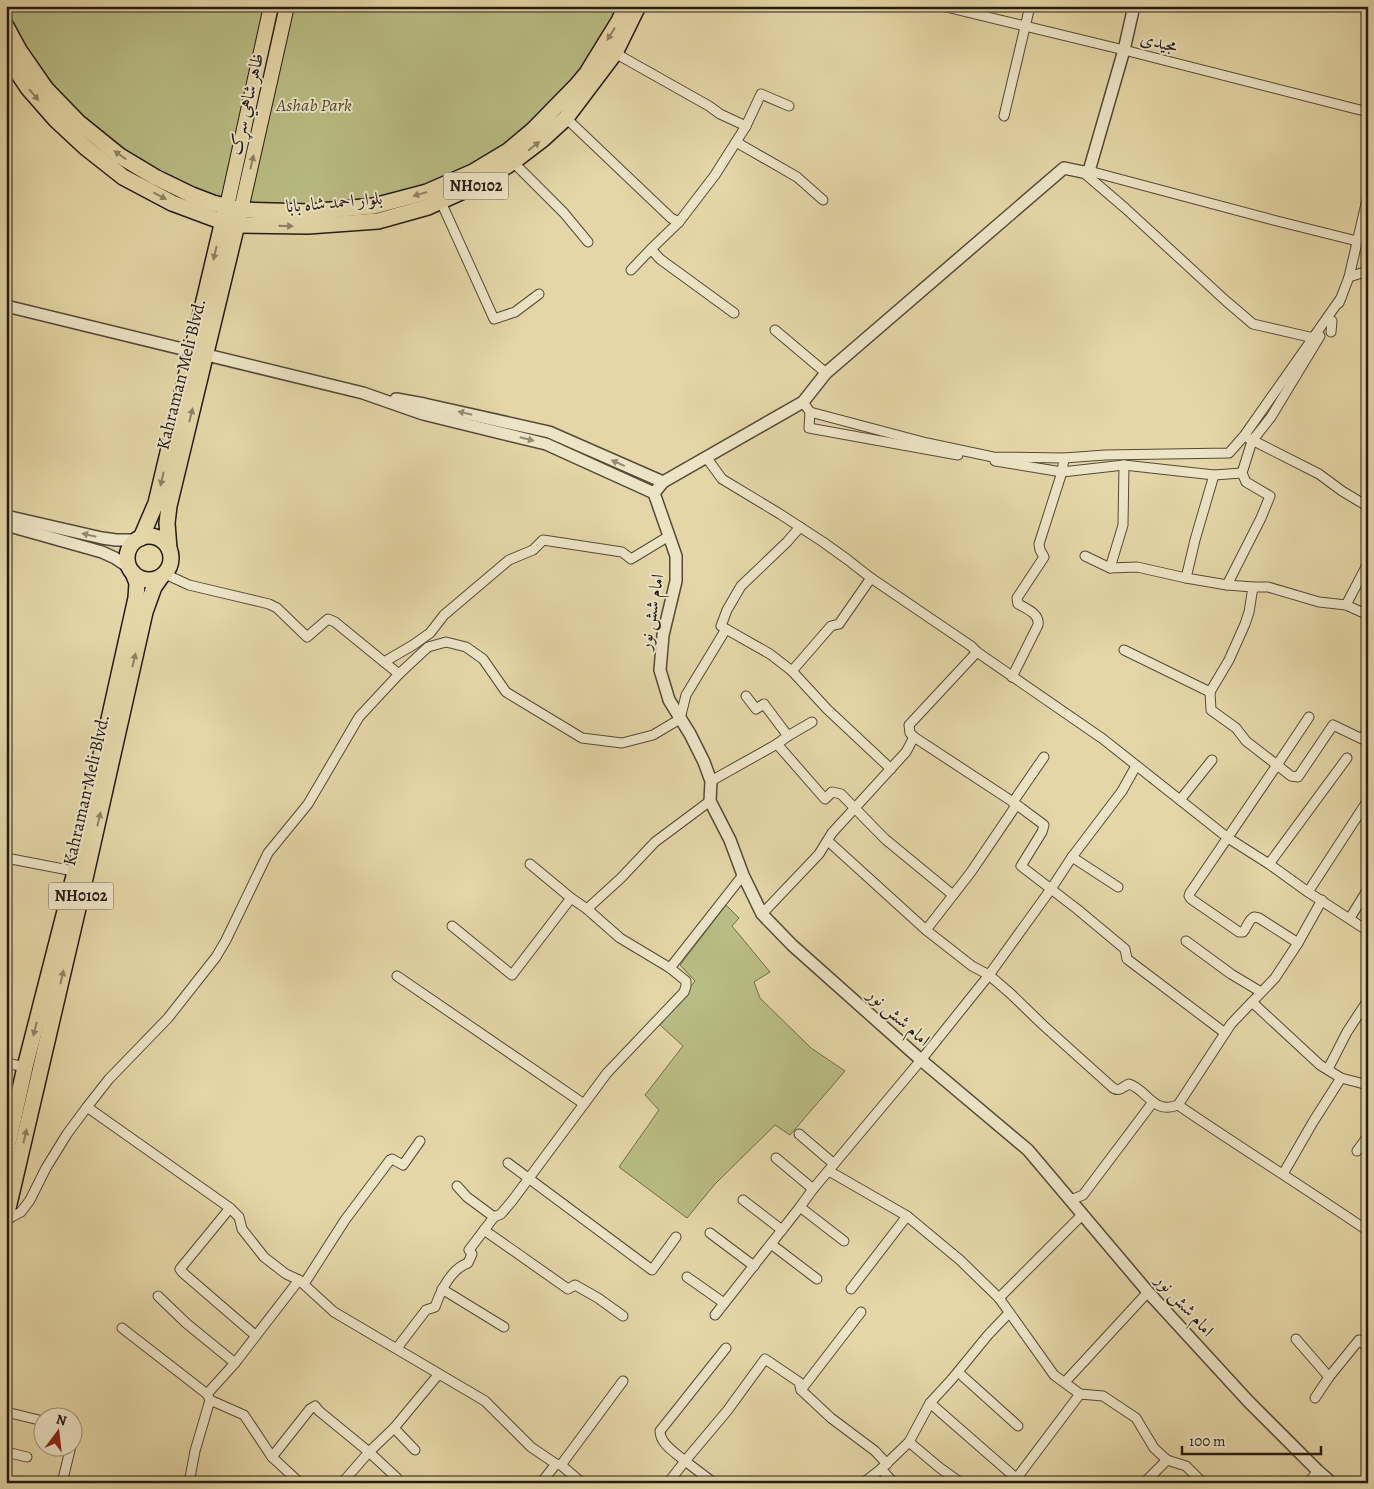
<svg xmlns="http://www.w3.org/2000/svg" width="1374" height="1489" font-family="Alegreya,Amiri,serif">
	<rect width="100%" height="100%" fill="#e4d6a7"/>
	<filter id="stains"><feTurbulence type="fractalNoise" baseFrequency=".004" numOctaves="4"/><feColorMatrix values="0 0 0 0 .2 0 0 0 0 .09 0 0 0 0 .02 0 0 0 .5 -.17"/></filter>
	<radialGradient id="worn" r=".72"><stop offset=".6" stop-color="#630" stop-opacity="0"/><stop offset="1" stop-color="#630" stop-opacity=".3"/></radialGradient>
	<g fill="#b9bc84" stroke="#6e6c4b">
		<path d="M6 6H622L597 54 525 134 452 177 376 201 300 205H255L219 198 175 181 123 150 81 116 49 79 25 44 6 11Z"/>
		<path d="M726 905 739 918 732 926 770 972 754 982 760 998 811 1048 845 1071 790 1135 775 1125 715 1184 687 1218 619 1167 659 1110 645 1095 683 1046 660 1025 695 981 680 965Z"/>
	</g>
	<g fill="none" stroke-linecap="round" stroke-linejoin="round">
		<defs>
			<g id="minor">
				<path d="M942 6 1124 50 1368 112"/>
				<path d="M615 53 709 106 720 114 746 126"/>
				<path d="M1004 116 1030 6"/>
				<path d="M566 118 671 218 679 222"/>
				<path d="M736 142 797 177 823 200"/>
				<path d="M513 162 564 213 588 242"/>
				<path d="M1089 171 1273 220 1357 241"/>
				<path d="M1083 172 1125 208 1226 301 1253 324 1318 339"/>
				<path d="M441 202 494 319 515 312 539 294"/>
				<path d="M651 249 660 259 734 313"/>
				<path d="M631 270 651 249 679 222 715 175 746 126 761 94 789 106"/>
				<path d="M1349 277 1368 271"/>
				<path d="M1339 303 1349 277 1368 195"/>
				<path d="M775 330 826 373"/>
				<path d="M1331 332 1332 321"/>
				<path d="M803 402 810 412 927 443 993 457 1064 458 1105 455 1229 453 1244 436 1341 298"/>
				<path d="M810 412 809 428 958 455"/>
				<path d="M1248 438 1319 474 1342 491 1367 506"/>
				<path d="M706 457 722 479 780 514 823 542 848 560 871 578 971 646 977 652 1103 739 1228 838 1269 864 1308 892 1368 931"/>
				<path d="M995 461 1062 472 1124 465 1214 475 1242 473"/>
				<path d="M1085 556 1110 568 1137 567 1186 578 1195 540 1214 475"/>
				<path d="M1110 568 1123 525 1124 465"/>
				<path d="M165 574 189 585 269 604 277 608 307 637 328 619 335 622 384 662 413 645 430 633 444 615 509 560 533 550 543 540 622 552 631 559 669 536"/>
				<path d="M1186 578 1227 585 1253 587 1249 612 1245 624 1229 660 1210 692 1211 710 1236 728 1246 741 1277 765 1309 717"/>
				<path d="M1227 585 1261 518 1270 496 1246 482 1242 473 1252 441 1271 417 1320 336"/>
				<path d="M1253 587H1268L1319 602 1346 605 1368 615"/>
				<path d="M1346 605 1368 563"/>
				<path d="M726 629 770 654 792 671 827 709 891 769"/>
				<path d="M1124 650 1210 692"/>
				<path d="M384 662 399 674"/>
				<path d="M792 671 831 626 839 624 871 578"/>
				<path d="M1012 677 1038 625C1040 614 1027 609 1018 604L1017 598 1044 557 1040 550 1039 544 1062 472 1064 458"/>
				<path d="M746 696 756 709 764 704 788 736"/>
				<path d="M914 737 1013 802 1044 825 1042 832 1021 866 1077 909 1125 949 1127 959 1225 1033"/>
				<path d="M777 744 825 799 832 792 841 794 885 839 953 895"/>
				<path d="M711 781 777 744 788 736 812 722"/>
				<path d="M1180 800 1212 760"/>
				<path d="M828 841 926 930 972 966 989 975 1011 994 1043 1025 1112 1087C1119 1093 1122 1087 1129 1084 1148 1090 1153 1115 1178 1105 1241 1148 1305 1188 1368 1231"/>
				<path d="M1072 857 1118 887"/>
				<path d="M6 858 79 872"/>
				<path d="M530 864 571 898 587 909 620 938 670 968"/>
				<path d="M1269 864 1347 758"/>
				<path d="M1308 892 1368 800"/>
				<path d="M1322 900 1298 943 1275 978 1252 1002 1320 1065 1341 1078 1368 1085"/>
				<path d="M587 909 621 878 655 842 710 801"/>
				<path d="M762 914 819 854 832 833 906 752 914 737 910 733 909 725 977 652"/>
				<path d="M1350 918 1368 889"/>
				<path d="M452 926 512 975 571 898"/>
				<path d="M926 930 971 872 1015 807 1013 802 1044 757"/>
				<path d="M1186 941 1231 974 1261 992"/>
				<path d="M1298 943 1259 918 1254 917C1248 920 1247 928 1243 932H1239L1191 899 1189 896 1190 893 1277 765 1291 776 1298 777 1333 725 1362 739 1368 730"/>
				<path d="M397 976 584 1104"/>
				<path d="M6 1063 25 1067"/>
				<path d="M1328 1069 1347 1032 1368 1000"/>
				<path d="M1178 1105 1231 1024 1252 1002"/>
				<path d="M87 1107 230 1208 239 1217 242 1229 264 1257 286 1274 299 1280 334 1312 485 1401 531 1447 556 1464 561 1465 582 1483"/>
				<path d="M799 1134 834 1164"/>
				<path d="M1357 1151 1368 1136"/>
				<path d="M776 1158 813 1189"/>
				<path d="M508 1163 652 1270 676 1237"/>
				<path d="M829 1171 907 1216 960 1260 999 1298 1054 1375 1080 1394 1103 1396 1136 1418 1154 1448 1167 1460 1186 1466 1203 1483"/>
				<path d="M1283 1174 1313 1122 1341 1078"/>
				<path d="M457 1186 467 1197 494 1217"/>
				<path d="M743 1200 782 1230"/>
				<path d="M1071 1200 1083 1195 1153 1102"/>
				<path d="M800 1207 844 1241"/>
				<path d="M230 1208 180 1269 182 1272 255 1335"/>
				<path d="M6 1220 21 1212 30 1200 46 1168 67 1134 87 1107 109 1079 168 1018 216 957 226 940 268 853 308 804 359 717 399 674 428 647 446 642 466 647 483 659 506 692 582 738 622 743 653 735 680 719 686 695 726 629 721 626 727 610 741 586 787 542 800 527"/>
				<path d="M484 1230 568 1289 575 1285 598 1298 623 1316"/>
				<path d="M710 1233 754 1266"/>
				<path d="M771 1244 817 1279"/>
				<path d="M687 1277 724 1303"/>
				<path d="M304 1284 345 1220 390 1160 392 1159 403 1165 420 1141"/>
				<path d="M442 1289 504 1327"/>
				<path d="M851 1289 907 1216"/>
				<path d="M158 1296 186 1323 235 1363"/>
				<path d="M999 1298 1083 1214"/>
				<path d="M715 1315 800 1207 813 1189 921 1060 989 975 1051 889 1072 857 1122 791 1136 766"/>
				<path d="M122 1328 207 1394 209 1398"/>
				<path d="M1296 1339 1329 1377"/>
				<path d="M397 1348 426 1310 435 1307C441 1290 451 1269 468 1263L472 1254 469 1250 494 1217 501 1214 512 1201 607 1073 684 992 686 986V981L670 968 743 875"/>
				<path d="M726 1348 660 1431C660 1444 676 1453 685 1461L727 1411 765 1359 799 1382 801 1390 831 1418 875 1451 887 1464"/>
				<path d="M958 1372 1018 1426"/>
				<path d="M1065 1382 1148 1292"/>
				<path d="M801 1390 861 1312"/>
				<path d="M207 1394 235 1363 299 1280"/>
				<path d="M1315 1398 1329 1377 1359 1340 1368 1348"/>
				<path d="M930 1403 1016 1478"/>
				<path d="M6 1412 39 1420"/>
				<path d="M394 1428 415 1450"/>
				<path d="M909 1442 940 1468 961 1483"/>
				<path d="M6 1452 27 1457"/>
				<path d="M272 1457 310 1409 315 1406 319 1411 369 1452 397 1478"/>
				<path d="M561 1465 623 1381"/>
				<path d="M881 1469 894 1483"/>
				<path d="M62 1483 71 1446"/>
				<path d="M189 1483 195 1451 210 1400 244 1415 272 1457 300 1483"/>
				<path d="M342 1483 369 1452 394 1428 438 1375"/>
				<path d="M541 1483 556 1464"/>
				<path d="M668 1483 685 1461 714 1483"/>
				<path d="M863 1483 881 1469 909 1442 930 1403 952 1379 988 1335 1009 1313"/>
				<path d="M1013 1483 1080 1394"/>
				<path d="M1144 1483 1167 1460"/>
				<path d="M1308 1483 1318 1471"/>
			</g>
			<g id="tertiary">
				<path d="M1134 6 1124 50 1089 171 1083 172 1064 168 826 373 803 402 663 482 654 493 676 556V581L663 635 660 670 669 700 690 734 704 762 711 781 710 801 730 840 743 875 762 914 792 945 921 1060 1028 1150 1148 1292 1248 1401 1318 1471 1332 1483"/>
				<path d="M6 306 363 393 423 414 546 444 654 493"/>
				<path d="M396 399 424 404 549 432 663 482"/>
				<path d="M6 516 102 538 116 540H137"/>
				<path d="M6 525 102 552 115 558 130 568"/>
			</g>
			<g id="primary">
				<path d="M227 206 271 6"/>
				<path d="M241 210 287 6"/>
			</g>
			<g id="trunk">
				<path d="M6 26 19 50 46 89 78 122 120 156 155 177 192 195 213 203 241 210 309 212 374 206 427 192 473 172 508 151 533 130 577 85 587 73 619 21 626 6"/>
				<path d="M6 55 28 88 56 120 85 147 123 177 172 203 223 222 237 225 308 226 378 221 428 207 479 184 513 162 543 139 566 118 615 53 638 6"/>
				<circle cx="149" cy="558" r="22"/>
				<path d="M141 538 156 503 225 212"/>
				<path d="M169 549 167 523 169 506 239 216"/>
				<path d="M6 1152 25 1067 75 872 136 598 137 583 133 573"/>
				<path d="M6 1217 86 874 145 612 154 587 161 577"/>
			</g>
		</defs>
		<use href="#minor" stroke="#544a37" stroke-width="11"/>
		<use href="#tertiary" stroke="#544a37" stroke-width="14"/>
		<use href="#primary" stroke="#241b12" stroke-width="16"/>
		<use href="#trunk" stroke="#241b12" stroke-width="18"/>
		<use href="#minor" stroke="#ede4c6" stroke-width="9"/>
		<use href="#tertiary" stroke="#ede4c6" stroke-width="11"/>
		<use href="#primary" stroke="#e4d6a7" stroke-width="14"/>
		<use href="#trunk" stroke="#e4d6a7" stroke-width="15"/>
	</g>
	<defs><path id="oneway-solid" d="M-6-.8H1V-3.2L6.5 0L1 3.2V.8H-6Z" transform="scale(1.25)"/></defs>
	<g fill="#8e8264">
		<use href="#oneway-solid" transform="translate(611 34) rotate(122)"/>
		<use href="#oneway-solid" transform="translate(34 95) rotate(50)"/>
		<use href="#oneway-solid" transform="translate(534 146) rotate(-38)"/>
		<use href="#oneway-solid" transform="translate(120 155) rotate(-145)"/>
		<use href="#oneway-solid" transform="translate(252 162) rotate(-77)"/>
		<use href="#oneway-solid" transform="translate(420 194) rotate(164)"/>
		<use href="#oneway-solid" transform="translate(160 196) rotate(28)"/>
		<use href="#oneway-solid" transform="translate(286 226) rotate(1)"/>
		<use href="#oneway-solid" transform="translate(215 253) rotate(103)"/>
		<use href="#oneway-solid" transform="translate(191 415) rotate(-76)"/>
		<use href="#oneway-solid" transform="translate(162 479) rotate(103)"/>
		<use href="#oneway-solid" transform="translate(134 660) rotate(-77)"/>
		<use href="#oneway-solid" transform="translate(99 819) rotate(-77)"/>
		<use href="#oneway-solid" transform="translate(62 977) rotate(-77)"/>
		<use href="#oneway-solid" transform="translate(35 1029) rotate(104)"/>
		<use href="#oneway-solid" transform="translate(25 1136) rotate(-77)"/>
	</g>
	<g fill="#938a75">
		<use href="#oneway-solid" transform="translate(465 413) rotate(-167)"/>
		<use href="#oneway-solid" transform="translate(527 439) rotate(14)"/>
		<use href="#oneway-solid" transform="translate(618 463) rotate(-156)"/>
		<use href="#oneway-solid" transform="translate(89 535) rotate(-167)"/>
	</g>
	<g text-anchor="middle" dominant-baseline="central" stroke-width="4" stroke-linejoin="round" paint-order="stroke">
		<g fill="#ede4c6" stroke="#605748" stroke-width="1">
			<rect x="443.5" y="172.5" width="65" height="27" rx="4"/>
			<rect x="48.5" y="882.5" width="65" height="27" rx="4"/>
		</g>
		<g font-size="16" font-weight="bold" fill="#241b12">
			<text x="476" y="186">NH0102</text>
			<text x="81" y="896">NH0102</text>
		</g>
		<g font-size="18" fill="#241b12" stroke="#ede4c6">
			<text transform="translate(1159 42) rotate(14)">مجیدی</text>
			<text transform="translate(246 104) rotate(-77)">ظاهر شاهي سړک</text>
			<text transform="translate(334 202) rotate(-5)">بلوار احمد شاه بابا</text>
			<text transform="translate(181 374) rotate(-76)">Kahraman Meli Blvd.</text>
			<text transform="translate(651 612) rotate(-80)">امام شش نور</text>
			<text transform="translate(86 790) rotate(-77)">Kahraman Meli Blvd.</text>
			<text transform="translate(899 1017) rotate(42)">امام شش نور</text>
			<text transform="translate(1185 1305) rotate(48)">امام شش نور</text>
		</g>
		<g font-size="18" font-style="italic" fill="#514b34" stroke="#ede4c6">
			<text x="314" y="105">Ashab Park</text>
		</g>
	</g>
	<rect width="1374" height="1489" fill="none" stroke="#e4d6a7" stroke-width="25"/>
	<rect x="8" y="8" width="1359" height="1474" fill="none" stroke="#241b12" stroke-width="2.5"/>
	<rect x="12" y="12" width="1349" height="1464" fill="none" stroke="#241b12"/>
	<g transform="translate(58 1432) rotate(15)"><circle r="24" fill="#ede4c6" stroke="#9d947e"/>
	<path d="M0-4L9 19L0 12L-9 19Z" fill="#8f2418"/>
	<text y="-8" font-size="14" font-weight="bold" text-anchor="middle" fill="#241b12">N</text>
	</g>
	<path d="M1182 1446v8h139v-8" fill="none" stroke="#241b12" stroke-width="2.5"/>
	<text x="1189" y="1446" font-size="15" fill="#241b12" stroke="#ede4c6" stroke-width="4" paint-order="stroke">100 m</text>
	<rect width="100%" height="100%" filter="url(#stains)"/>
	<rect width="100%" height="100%" fill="url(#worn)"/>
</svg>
